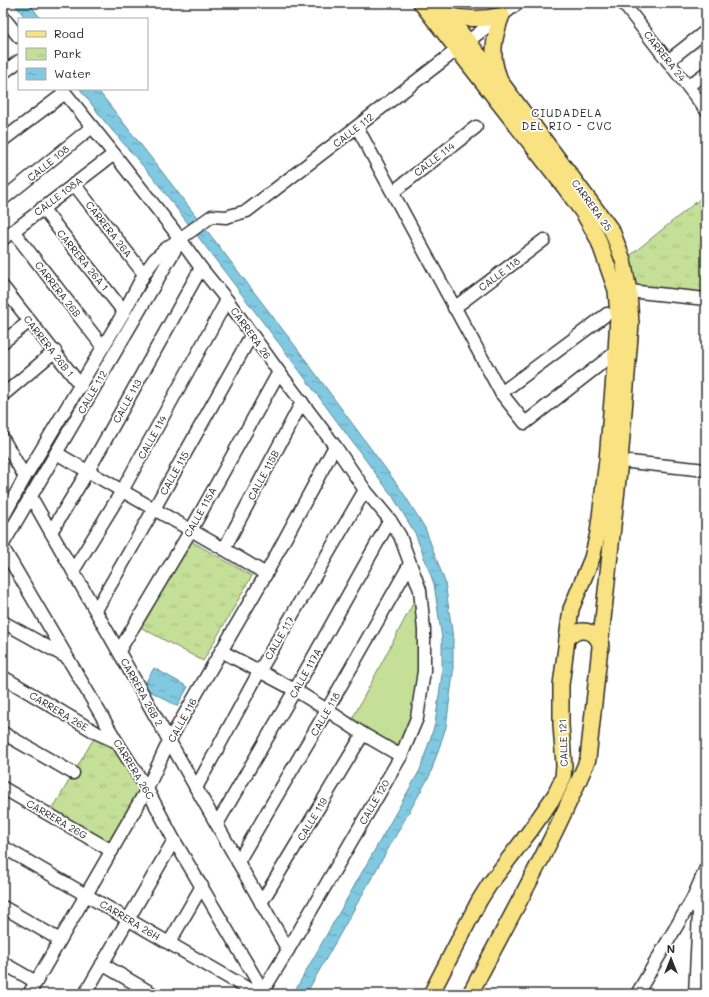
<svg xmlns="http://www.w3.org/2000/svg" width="709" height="997" font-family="Mali,sans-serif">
	<defs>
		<pattern id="park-tufts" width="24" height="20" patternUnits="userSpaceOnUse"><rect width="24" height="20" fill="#c4df97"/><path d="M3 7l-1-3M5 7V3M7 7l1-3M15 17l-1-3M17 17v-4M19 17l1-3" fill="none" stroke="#a9c082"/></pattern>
		<pattern id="water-ripples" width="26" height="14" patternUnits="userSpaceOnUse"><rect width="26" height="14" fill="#80c9e1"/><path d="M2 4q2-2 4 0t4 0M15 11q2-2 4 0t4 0" fill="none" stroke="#69a3b7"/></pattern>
	</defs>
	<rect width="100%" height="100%" fill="#fff"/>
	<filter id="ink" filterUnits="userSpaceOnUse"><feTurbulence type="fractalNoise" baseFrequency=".025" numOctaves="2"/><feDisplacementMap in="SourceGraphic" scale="8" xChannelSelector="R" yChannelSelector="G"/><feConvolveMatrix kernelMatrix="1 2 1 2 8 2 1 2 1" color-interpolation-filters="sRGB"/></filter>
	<g filter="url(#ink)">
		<path fill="#c4df97" stroke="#788561" d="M420 590 424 671 401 756 349 725Z"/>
		<g fill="url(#park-tufts)" stroke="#788561">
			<path d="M706 194V299L634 291 627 258Z"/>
			<path d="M191 541 252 576 203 661 140 627Z"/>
			<path d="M97 733 117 742 147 789 112 851 49 815Z"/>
		</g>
		<g fill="url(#water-ripples)" stroke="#5e8a98">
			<path d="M14 3H29L41 19H26Z"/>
			<path d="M80 89H97L163 173 296 347 402 491 425 528 445 582 453 638V674L446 727 430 775 306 994H293L420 770 435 724 442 674V639L434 584 415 533 393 497 287 354 155 180 105 122Z"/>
			<path d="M154 668 188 687 177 706 143 687Z"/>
		</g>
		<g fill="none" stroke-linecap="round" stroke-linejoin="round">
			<defs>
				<g id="minor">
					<path d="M623 3 706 110"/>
					<path d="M3 17 19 37"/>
					<path d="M668 61 706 31"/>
					<path d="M3 73 19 61"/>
					<path d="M688 86 706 73"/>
					<path d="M62 89 114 154 172 228 201 268 227 300 279 372 335 446 365 490 390 520 400 536 420 590 424 630V671L417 718 401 756 288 950 261 994"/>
					<path d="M357 127 501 393 525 423 616 352"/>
					<path d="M3 140 65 93"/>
					<path d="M74 184 144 274"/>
					<path d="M393 192 476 127"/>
					<path d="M3 199 92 127"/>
					<path d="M42 208 124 312"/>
					<path d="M13 231 103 347"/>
					<path d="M3 239 114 154"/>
					<path d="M3 287 81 386"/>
					<path d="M629 291 706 299"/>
					<path d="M454 308 544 240"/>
					<path d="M3 342 30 321"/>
					<path d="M501 393 607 314"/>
					<path d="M3 395 55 351"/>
					<path d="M3 439 25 477"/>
					<path d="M56 453 224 549 266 574"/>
					<path d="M620 461 706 470"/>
					<path d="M31 497 288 950"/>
					<path d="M3 517 25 477 124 312 144 274 154 260 164 250 212 216 226 217 247 211 518 3"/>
					<path d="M51 532 88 471 201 268"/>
					<path d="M3 544 180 241"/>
					<path d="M3 548 117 742 147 789 174 840 263 991"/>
					<path d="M224 549 302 402"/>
					<path d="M73 571 122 491 227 300"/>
					<path d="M96 610 154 509 252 334"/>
					<path d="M3 622 66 657"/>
					<path d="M119 651 191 530 279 372"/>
					<path d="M221 651 295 690 327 710 363 734 401 756"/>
					<path d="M3 677 97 733 117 742"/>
					<path d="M3 733 73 773"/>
					<path d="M3 788 112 851"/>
					<path d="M196 788 259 672 365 490"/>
					<path d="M217 824 295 690 390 520"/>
					<path d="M3 847 257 994"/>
					<path d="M238 862 327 710 410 564"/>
					<path d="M693 898 699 912 695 994"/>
					<path d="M261 903 363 734"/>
					<path d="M3 907 60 940"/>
					<path d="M169 943 202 886"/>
					<path d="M3 963 36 982"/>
					<path d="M102 964 153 994"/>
					<path d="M29 994 147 789 169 741 266 574 335 446"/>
					<path d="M85 994 174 840"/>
					<path d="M637 994 693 898 706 868"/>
				</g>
				<g id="major">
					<path d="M421 3 566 189 584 214 598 239 616 290 618 315 616 352 607 460 598 533 592 558 571 609 561 685V725L564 765 563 778 555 795 530 831 489 885 479 901 431 994"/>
					<path d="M437 3 503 85 612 231 623 260 629 291 631 324 620 461 588 759C554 840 511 916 470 994"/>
					<path d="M447 15C466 20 483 20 502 15"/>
					<path d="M499 77C490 56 494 36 502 15"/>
					<path d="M567 639C579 625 598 630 601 648"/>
				</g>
			</defs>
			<use href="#minor" stroke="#2b2b2b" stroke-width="15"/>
			<use href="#major" stroke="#2b2b2b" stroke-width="18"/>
			<use href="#minor" stroke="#fff" stroke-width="12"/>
			<use href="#major" stroke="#f8e281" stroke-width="15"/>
		</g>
	</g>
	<g text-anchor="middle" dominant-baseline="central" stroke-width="3.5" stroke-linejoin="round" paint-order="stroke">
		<g font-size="10" fill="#2b2b2b" stroke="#fff">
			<text transform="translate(665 56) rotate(52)">CARRERA 24</text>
			<text transform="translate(353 130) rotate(-38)">CALLE 112</text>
			<text transform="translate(434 159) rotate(-38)">CALLE 114</text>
			<text transform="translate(48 163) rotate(-39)">CALLE 108</text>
			<text transform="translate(58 196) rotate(-37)">CALLE 108A</text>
			<text transform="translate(592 205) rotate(54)">CARRERA 25</text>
			<text transform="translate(109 229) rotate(52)">CARRERA 26A</text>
			<text transform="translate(83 260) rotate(51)">CARRERA 26A 1</text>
			<text transform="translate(499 274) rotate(-37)">CALLE 118</text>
			<text transform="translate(58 289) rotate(52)">CARRERA 26B</text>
			<text transform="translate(251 333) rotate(54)">CARRERA 26</text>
			<text transform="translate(49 346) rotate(52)">CARRERA 26B 1</text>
			<text transform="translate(92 392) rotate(-60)">CALLE 112</text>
			<text transform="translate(127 401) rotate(-61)">CALLE 113</text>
			<text transform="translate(152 437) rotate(-61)">CALLE 114</text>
			<text transform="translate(174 473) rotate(-61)">CALLE 115</text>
			<text transform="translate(263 475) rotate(-62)">CALLE 115B</text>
			<text transform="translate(200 512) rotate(-61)">CALLE 115A</text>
			<text transform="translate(279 638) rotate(-60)">CALLE 117</text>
			<text transform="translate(305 673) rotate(-61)">CALLE 117A</text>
			<text transform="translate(142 692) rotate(61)">CARRERA 26B 2</text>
			<text transform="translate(59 711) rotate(31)">CARRERA 26E</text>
			<text transform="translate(325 714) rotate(-60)">CALLE 118</text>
			<text transform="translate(182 720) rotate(-61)">CALLE 116</text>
			<text transform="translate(563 743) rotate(-92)">CALLE 121</text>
			<text transform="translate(134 769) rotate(59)">CARRERA 26C</text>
			<text transform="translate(374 802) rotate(-60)">CALLE 120</text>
			<text transform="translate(57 819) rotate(30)">CARRERA 26G</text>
			<text transform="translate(312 819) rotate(-59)">CALLE 119</text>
			<text transform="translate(130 920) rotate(31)">CARRERA 26H</text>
		</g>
		<g font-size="11" letter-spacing="1" fill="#2b2b2b" stroke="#fff">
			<text x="567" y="112">CIUDADELA<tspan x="567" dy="13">DEL RIO - CVC</tspan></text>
		</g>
	</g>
	<rect width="709" height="997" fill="none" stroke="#fff" stroke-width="16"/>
	<rect x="8" y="8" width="693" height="981" fill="none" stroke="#2b2b2b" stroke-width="1.5" filter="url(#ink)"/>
	<rect x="18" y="18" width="130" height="72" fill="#ffffff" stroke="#aaaaaa"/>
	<rect x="26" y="31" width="20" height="6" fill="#f8e281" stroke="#aaaaaa"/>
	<text x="54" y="38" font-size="12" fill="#2b2b2b">Road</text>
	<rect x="26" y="48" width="20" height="12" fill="url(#park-tufts)" stroke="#aaaaaa"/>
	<text x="54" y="58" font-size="12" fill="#2b2b2b">Park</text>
	<rect x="26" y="68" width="20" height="12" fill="url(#water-ripples)" stroke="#aaaaaa"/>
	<text x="54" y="78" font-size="12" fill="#2b2b2b">Water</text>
	<g transform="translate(671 959)" stroke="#ffffff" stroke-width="3" paint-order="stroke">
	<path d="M0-3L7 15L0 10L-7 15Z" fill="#2b2b2b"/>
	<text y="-6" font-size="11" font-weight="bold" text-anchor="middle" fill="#2b2b2b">N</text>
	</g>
</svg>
